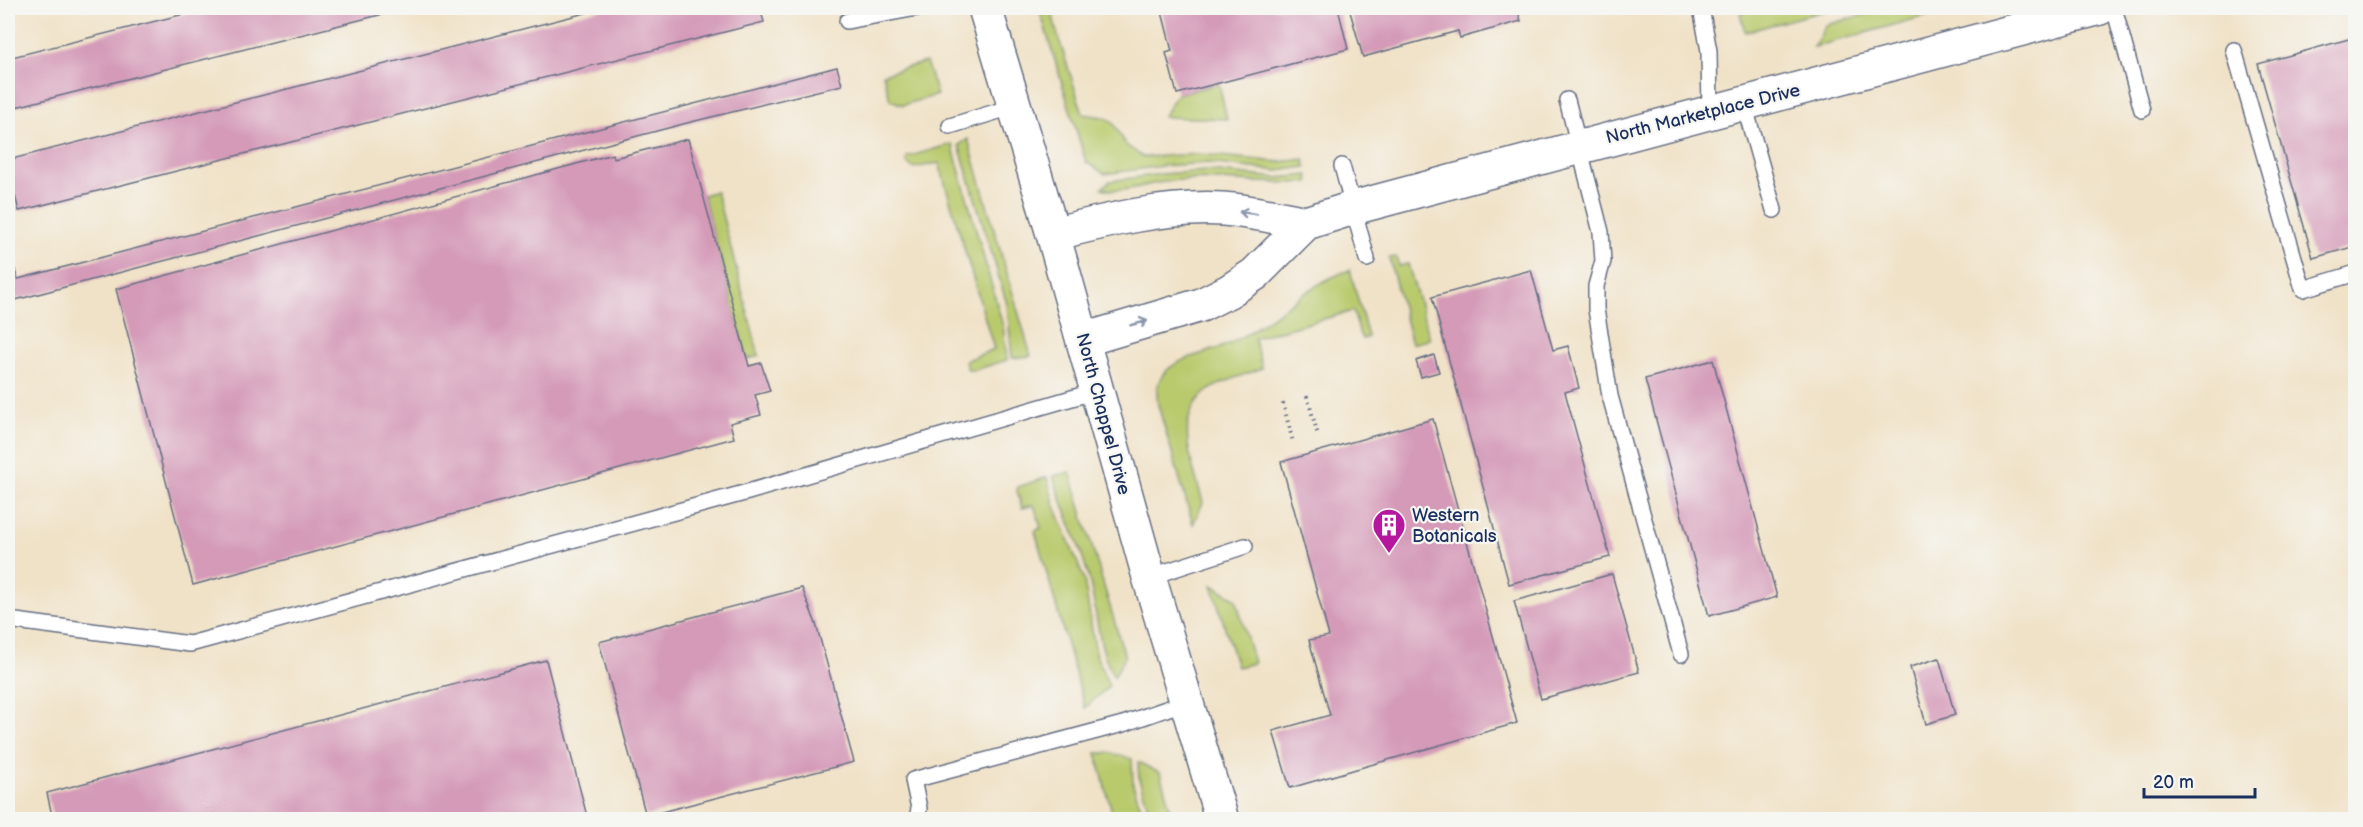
<svg xmlns="http://www.w3.org/2000/svg" width="2363" height="827" font-family="'Balsamiq Sans',sans-serif">
	<rect width="100%" height="100%" fill="#f6f6f2"/>
	<filter id="ink" filterUnits="userSpaceOnUse"><feTurbulence type="fractalNoise" baseFrequency=".0167" numOctaves="2"/><feDisplacementMap in="SourceGraphic" scale="12" xChannelSelector="R" yChannelSelector="G"/><feConvolveMatrix kernelMatrix="1 2 1 2 8 2 1 2 1" color-interpolation-filters="sRGB"/></filter>
	<filter id="wash" filterUnits="userSpaceOnUse"><feTurbulence type="fractalNoise" baseFrequency=".008" numOctaves="4" result="noise"/><feDisplacementMap in="SourceGraphic" scale="24" xChannelSelector="R" yChannelSelector="G"/><feGaussianBlur stdDeviation="1.35" result="paint"/><feColorMatrix in="noise" values="0 0 0 0 0 0 0 0 0 0 0 0 0 0 0 0 0 1.4 0 .05"/><feComposite in="paint" operator="in"/></filter>
	<g filter="url(#wash)">
		<rect width="100%" height="100%" fill="#f0e2c7"/>
		<g fill="#b9ca6d" stroke="#6a7c66" stroke-width="1.5">
			<path d="M1039 8H1051L1057 33 1083 114 1103 117 1112 121 1126 145 1143 157 1200 154 1279 162 1304 159 1306 167 1278 171 1209 163 1162 166 1105 174 1086 162Z"/>
			<path d="M1759 8H1834L1745 32 1740 13Z"/>
			<path d="M1889 8H1955L1814 47 1826 25Z"/>
			<path d="M926 62 937 95 903 105 890 100 883 74Z"/>
			<path d="M1219 84 1227 119 1163 117 1177 94Z"/>
			<path d="M968 139 1026 339 1031 356 1012 358 1007 304 959 145Z"/>
			<path d="M952 144 1003 326 1007 360 975 370H968L965 361 994 349 939 163 913 168 906 162 907 157Z"/>
			<path d="M1209 171 1277 178 1308 175 1309 182C1258 186 1207 174 1157 183 1139 186 1120 194 1102 188L1110 181 1160 174Z"/>
			<path d="M716 191 759 356 747 359 703 195Z"/>
			<path d="M1396 257 1399 266 1408 264 1430 339 1412 344 1389 258Z"/>
			<path d="M1350 270 1368 337 1363 339 1360 335 1353 311 1254 338 1262 368C1245 375 1225 380 1209 390 1170 416 1194 467 1203 503L1193 524 1158 405C1156 392 1156 381 1166 371 1182 356 1210 353 1229 344 1272 323 1304 285 1350 270Z"/>
			<path d="M1070 472 1125 657 1114 677C1095 644 1098 604 1086 568 1077 537 1063 507 1053 476Z"/>
			<path d="M1047 477 1054 504 1084 579 1096 655 1109 686 1085 708 1035 531 1041 528 1034 505 1022 508 1017 491 1018 487Z"/>
			<path d="M1212 585 1236 599 1254 663 1237 667Z"/>
			<path d="M1096 753H1111L1132 759 1133 785 1145 819H1114Z"/>
			<path d="M1138 762 1160 773 1173 819H1152L1139 779Z"/>
		</g>
		<g id="blocks">
			<g fill="#d49ab8">
				<path d="M208 8H407L8 109V58Z"/>
				<path d="M605 8H760L764 22 19 211 8 168V160Z"/>
				<path d="M1161 8H1338L1348 49 1177 94 1166 53 1172 51Z"/>
				<path d="M1349 8H1517L1521 21 1460 38 1458 31 1363 57Z"/>
				<path d="M2356 37V246L2313 258 2258 64Z"/>
				<path d="M837 67 842 85 687 123 8 302V269L14 267 18 279Z"/>
				<path d="M688 139 749 366 761 363 770 391 755 395 761 415 730 423 734 438 193 585 116 289 613 154 614 158Z"/>
				<path d="M1531 270 1553 350 1568 346 1579 388 1565 392 1610 557 1509 584 1432 297Z"/>
				<path d="M1434 355 1439 372 1421 377 1416 361Z"/>
				<path d="M1713 360 1777 597 1709 616 1645 379Z"/>
				<path d="M1433 419 1517 723 1290 788 1273 731 1330 715 1309 640 1329 636 1281 462Z"/>
				<path d="M1612 574 1639 672 1541 699 1514 601Z"/>
				<path d="M802 588 816 624 854 762 646 816 599 642Z"/>
				<path d="M1939 658 1955 715 1926 724 1910 667Z"/>
				<path d="M546 660 588 820H53L47 793Z"/>
			</g>
		</g>
	</g>
	<g filter="url(#ink)">
		<use href="#blocks" fill-opacity="0" stroke="#666e83" stroke-width="1.5"/>
		<g fill="none" stroke-linecap="round" stroke-linejoin="round">
			<defs>
				<g id="service">
					<path d="M1701 8 1709 51 1710 113"/>
					<path d="M2114 8 2142 110"/>
					<path d="M847 21 917 8"/>
					<path d="M2234 50 2303 289 2356 273"/>
					<path d="M1567 100 1601 232 1603 261 1596 286V309L1610 396 1681 654"/>
					<path d="M1744 104 1774 210"/>
					<path d="M950 126 1015 106"/>
					<path d="M1342 166 1367 259"/>
					<path d="M1149 577 1245 546"/>
					<path d="M8 620 190 644 748 492 1096 391"/>
					<path d="M917 820 919 808 913 780 1123 724 1186 702"/>
				</g>
				<g id="tertiary">
					<path d="M985 8 1053 234 1149 577 1222 820"/>
					<path d="M1053 234C1108 220 1166 206 1223 209 1251 211 1279 218 1306 223"/>
					<path d="M1083 340 1201 305 1229 291 1255 274 1306 223 1353 208 2100 8"/>
				</g>
			</defs>
			<use href="#service" stroke="#666e83" stroke-width="18"/>
			<use href="#tertiary" stroke="#666e83" stroke-width="36"/>
			<g stroke="#666e83" stroke-width="4" stroke-dasharray="1.5 4.5" stroke-linecap="butt">
				<path d="M1307 396 1318 435"/>
				<path d="M1283 403 1293 442"/>
			</g>
			<use href="#service" stroke="#fff" stroke-width="15"/>
			<use href="#tertiary" stroke="#fff" stroke-width="33"/>
		</g>
		<defs><path id="oneway-shaft" d="M-6 0H5M1.5-3L5.5 0L1.5 3" fill="none" stroke-width="1.6" stroke-linecap="round" stroke-linejoin="round" transform="scale(1.5)"/></defs>
		<g stroke="#8d97ae">
			<use href="#oneway-shaft" transform="translate(1248 213) rotate(-172)"/>
			<use href="#oneway-shaft" transform="translate(1139 323) rotate(-15)"/>
		</g>
	</g>
	<defs>
		<symbol id="building-pin" viewBox="-11 -11 22 30"><path d="M0 17L-7.5 6A9.5 9.5 0 1 1 7.5 6Z" fill="#b5179e" stroke="#f6f6f2"/><path d="M-4-6H4V6H1V3H-1V6H-4ZM-2.5-4.3h1.7v1.8h-1.7ZM.8-4.3h1.7v1.8H.8ZM-2.5-1h1.7V.8h-1.7ZM.8-1h1.7V.8H.8Z" fill="#fff"/></symbol>
	</defs>
	<g fill-rule="evenodd">
		<use href="#building-pin" x="1370" y="506" width="38" height="52"/>
	</g>
	<g text-anchor="middle" dominant-baseline="central" stroke-width="4.5" stroke-linejoin="round" paint-order="stroke">
		<g font-size="18" fill="#1b2f5e" stroke="#f6f6f2">
			<text transform="translate(1703 114) rotate(-14)">North Marketplace Drive</text>
			<text transform="translate(1103 414) rotate(75)">North Chappel Drive</text>
		</g>
		<g font-size="18" fill="#1b2f5e" stroke="#f6f6f2" text-anchor="start">
			<text x="1412" y="515">Western<tspan x="1412" dy="21">Botanicals</tspan></text>
		</g>
	</g>
	<rect width="2363" height="827" fill="none" stroke="#f6f6f2" stroke-width="30"/>
	<path d="M2144 788v9h111v-9" fill="none" stroke="#1b2f5e" stroke-width="3"/>
	<text x="2153" y="788" font-size="18" fill="#1b2f5e" stroke="#f6f6f2" stroke-width="4.5" paint-order="stroke">20 m</text>
</svg>
